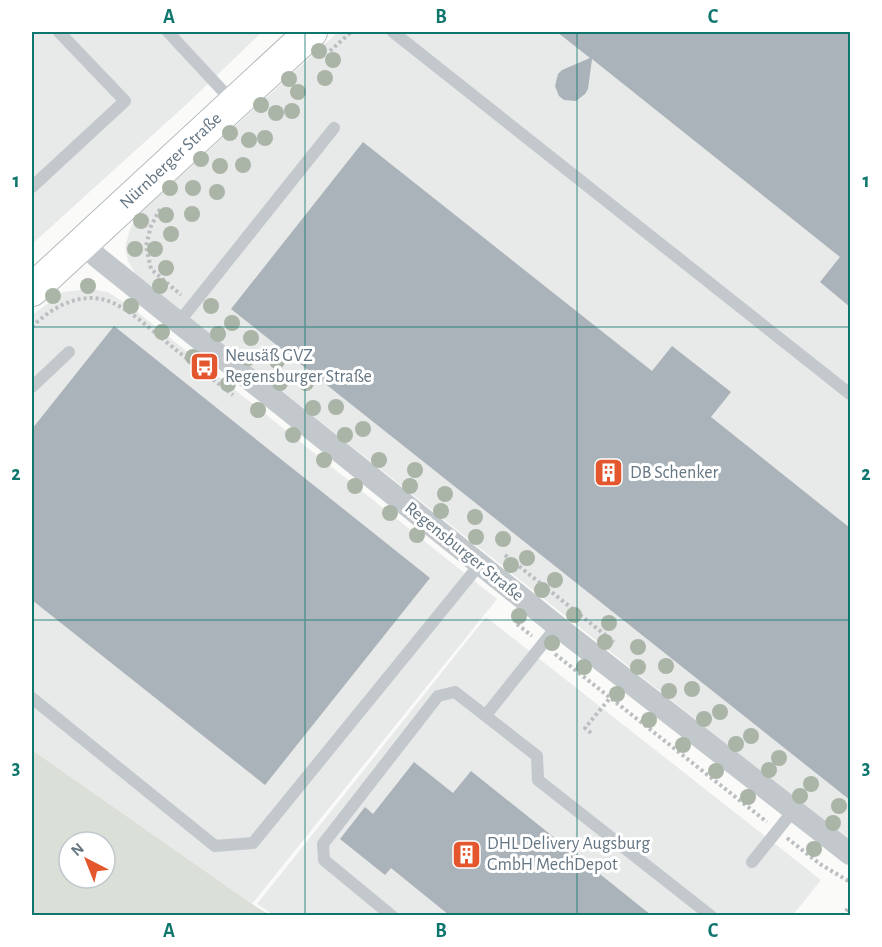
<svg xmlns="http://www.w3.org/2000/svg" width="882" height="947" font-family="'Alegreya Sans',sans-serif">
	<rect width="100%" height="100%" fill="#fafaf8"/>
	<g fill="#e8e9e9">
		<path d="M32 32H262L189 102 32 244Z"/>
		<path d="M338 32H850V842L136 275 128 261 125 248 130 229 139 214Z"/>
		<path d="M89 289 108 292 135 310 497 599 252 904 32 750V315L63 292Z"/>
		<path d="M486 617 821 880 792 916H275L257 904Z"/>
	</g>
	<path fill="#dadfd7" fill-rule="evenodd" d="M32 750 252 904 270 915H32ZM69 842H105V878H69Z"/>
	<g fill="#aab3b9">
		<path d="M557 32H850V307L820 282 840 257 592 59 588 89 585 94 576 101 564 100 559 96 555 86 558 74 562 70 590 58Z"/>
		<path d="M363 142 652 371 672 346 731 392 711 417 850 528V800L231 309Z"/>
		<path d="M114 326 430 578 265 785 32 600V429Z"/>
		<path d="M414 762 453 793 471 771 651 915H449L391 868 385 875 340 839 365 807 373 814Z"/>
	</g>
	<g fill="none" stroke-linecap="round" stroke-linejoin="round">
		<defs>
			<path id="secondary" d="M32 290 311 32"/>
		</defs>
		<use href="#secondary" stroke="#b3babf" stroke-width="34"/>
		<g stroke="#bbbfc2" stroke-width="4" stroke-dasharray="3 3" stroke-linecap="butt">
			<path d="M330 51 351 32"/>
			<path d="M160 209 151 226 146 246 151 269 181 295"/>
			<path d="M32 327C52 307 81 290 111 302 130 310 148 327 164 340 187 359 210 377 233 395"/>
			<path d="M505 555 614 642"/>
			<path d="M517 624 532 636"/>
			<path d="M555 654 767 822"/>
			<path d="M591 733 585 728 610 698"/>
			<path d="M787 838 820 864 850 882"/>
			<path d="M842 916 850 906"/>
		</g>
		<g stroke="#c3c8cc" stroke-width="12">
			<path d="M168 32 234 103"/>
			<path d="M393 32 850 394"/>
			<path d="M32 187 125 101 59 32"/>
			<path d="M179 322 334 128"/>
			<path d="M32 387 69 352"/>
			<path d="M32 698 215 846 253 843 480 564"/>
			<path d="M486 715 557 626"/>
			<path d="M752 862 793 811"/>
			<path d="M392 916 324 860 323 844 438 696 455 692 537 756 538 780 711 916"/>
		</g>
		<path stroke="#c3c8cc" stroke-width="22" d="M83 242 97 257 557 626 850 854"/>
		<use href="#secondary" stroke="#fff" stroke-width="32"/>
	</g>
	<g fill="#aab4a7">
		<circle cx="319" cy="51" r="8"/>
		<circle cx="333" cy="60" r="8"/>
		<circle cx="325" cy="78" r="8"/>
		<circle cx="289" cy="79" r="8"/>
		<circle cx="298" cy="92" r="8"/>
		<circle cx="261" cy="105" r="8"/>
		<circle cx="292" cy="111" r="8"/>
		<circle cx="276" cy="113" r="8"/>
		<circle cx="230" cy="133" r="8"/>
		<circle cx="265" cy="138" r="8"/>
		<circle cx="249" cy="140" r="8"/>
		<circle cx="201" cy="159" r="8"/>
		<circle cx="243" cy="165" r="8"/>
		<circle cx="220" cy="166" r="8"/>
		<circle cx="170" cy="188" r="8"/>
		<circle cx="193" cy="188" r="8"/>
		<circle cx="217" cy="192" r="8"/>
		<circle cx="192" cy="214" r="8"/>
		<circle cx="166" cy="215" r="8"/>
		<circle cx="141" cy="221" r="8"/>
		<circle cx="171" cy="234" r="8"/>
		<circle cx="135" cy="249" r="8"/>
		<circle cx="155" cy="249" r="8"/>
		<circle cx="166" cy="268" r="8"/>
		<circle cx="88" cy="286" r="8"/>
		<circle cx="160" cy="286" r="8"/>
		<circle cx="53" cy="296" r="8"/>
		<circle cx="131" cy="306" r="8"/>
		<circle cx="211" cy="306" r="8"/>
		<circle cx="232" cy="323" r="8"/>
		<circle cx="162" cy="332" r="8"/>
		<circle cx="218" cy="334" r="8"/>
		<circle cx="251" cy="338" r="8"/>
		<circle cx="193" cy="357" r="8"/>
		<circle cx="248" cy="358" r="8"/>
		<circle cx="277" cy="361" r="8"/>
		<circle cx="280" cy="383" r="8"/>
		<circle cx="306" cy="383" r="8"/>
		<circle cx="228" cy="384" r="8"/>
		<circle cx="336" cy="407" r="8"/>
		<circle cx="313" cy="408" r="8"/>
		<circle cx="258" cy="410" r="8"/>
		<circle cx="363" cy="429" r="8"/>
		<circle cx="293" cy="435" r="8"/>
		<circle cx="345" cy="435" r="8"/>
		<circle cx="324" cy="460" r="8"/>
		<circle cx="379" cy="460" r="8"/>
		<circle cx="415" cy="470" r="8"/>
		<circle cx="355" cy="486" r="8"/>
		<circle cx="410" cy="486" r="8"/>
		<circle cx="445" cy="494" r="8"/>
		<circle cx="441" cy="511" r="8"/>
		<circle cx="390" cy="513" r="8"/>
		<circle cx="475" cy="517" r="8"/>
		<circle cx="417" cy="535" r="8"/>
		<circle cx="476" cy="537" r="8"/>
		<circle cx="503" cy="539" r="8"/>
		<circle cx="527" cy="558" r="8"/>
		<circle cx="511" cy="565" r="8"/>
		<circle cx="555" cy="580" r="8"/>
		<circle cx="542" cy="590" r="8"/>
		<circle cx="574" cy="615" r="8"/>
		<circle cx="519" cy="616" r="8"/>
		<circle cx="609" cy="623" r="8"/>
		<circle cx="605" cy="642" r="8"/>
		<circle cx="552" cy="643" r="8"/>
		<circle cx="638" cy="647" r="8"/>
		<circle cx="666" cy="666" r="8"/>
		<circle cx="584" cy="667" r="8"/>
		<circle cx="638" cy="667" r="8"/>
		<circle cx="692" cy="689" r="8"/>
		<circle cx="669" cy="691" r="8"/>
		<circle cx="617" cy="694" r="8"/>
		<circle cx="720" cy="712" r="8"/>
		<circle cx="704" cy="719" r="8"/>
		<circle cx="649" cy="720" r="8"/>
		<circle cx="751" cy="736" r="8"/>
		<circle cx="736" cy="744" r="8"/>
		<circle cx="683" cy="745" r="8"/>
		<circle cx="779" cy="758" r="8"/>
		<circle cx="769" cy="770" r="8"/>
		<circle cx="716" cy="771" r="8"/>
		<circle cx="811" cy="784" r="8"/>
		<circle cx="800" cy="796" r="8"/>
		<circle cx="748" cy="797" r="8"/>
		<circle cx="839" cy="806" r="8"/>
		<circle cx="833" cy="823" r="8"/>
		<circle cx="814" cy="849" r="8"/>
	</g>
	<path fill="none" stroke="#0f766e" stroke-width="1.5" stroke-opacity="0.55" d="M305 32V916M577 32V916M32 327H850M32 620H850"/>
	<defs>
		<symbol id="bus-square" viewBox="-11 -11 22 22"><rect x="-9" y="-9" width="18" height="18" rx="4" fill="#e4572e" stroke="#fff"/><path d="M-5-6H5V4H4V6H2V4H-2V6H-4V4H-5ZM-3.5-4V0h7V-4ZM-3.5 1.2v1.5H-2V1.2ZM2 1.2v1.5H3.5V1.2Z" fill="#fff"/></symbol>
		<symbol id="building-square" viewBox="-11 -11 22 22"><rect x="-9" y="-9" width="18" height="18" rx="4" fill="#e4572e" stroke="#fff"/><path d="M-4-6H4V6H1V3H-1V6H-4ZM-2.5-4.3h1.7v1.8h-1.7ZM.8-4.3h1.7v1.8H.8ZM-2.5-1h1.7V.8h-1.7ZM.8-1h1.7V.8H.8Z" fill="#fff"/></symbol>
	</defs>
	<g fill-rule="evenodd">
		<use href="#bus-square" x="188" y="350" width="33" height="33"/>
		<use href="#building-square" x="592" y="456" width="33" height="33"/>
		<use href="#building-square" x="450" y="838" width="33" height="33"/>
	</g>
	<g text-anchor="middle" dominant-baseline="central" stroke-width="6" stroke-linejoin="round" paint-order="stroke">
		<g font-size="18" fill="#657683" stroke="#fff">
			<text transform="translate(171 161) rotate(-43)">Nürnberger Straße</text>
			<text transform="translate(464 552) rotate(39)">Regensburger Straße</text>
		</g>
		<g font-size="18" fill="#657683" stroke="#fff" text-anchor="start">
			<text x="225" y="356">Neusäß GVZ<tspan x="225" dy="21">Regensburger Straße</tspan></text>
			<text x="630" y="473">DB Schenker</text>
			<text x="487" y="844">DHL Delivery Augsburg<tspan x="487" dy="21">GmbH MechDepot</tspan></text>
		</g>
	</g>
	<rect width="882" height="947" fill="none" stroke="#ffffff" stroke-width="66"/>
	<g transform="translate(87 860) rotate(318)"><circle r="28" fill="#ffffff" stroke="#c1c8cd" stroke-width="1.5"/>
	<path d="M0-4.5L10 22L0 15L-10 22Z" fill="#e4572e"/>
	<text y="-9" font-size="16" font-weight="bold" text-anchor="middle" fill="#657683">N</text>
	</g>
	<rect x="33" y="33" width="816" height="881" fill="none" stroke="#0f766e" stroke-width="2"/>
	<g font-size="20" text-anchor="middle" font-weight="bold" fill="#0f766e">
		<text x="169" y="23">A</text>
		<text x="441" y="23">B</text>
		<text x="713" y="23">C</text>
		<text x="16" y="187">1</text>
		<text x="866" y="187">1</text>
		<text x="16" y="480">2</text>
		<text x="866" y="480">2</text>
		<text x="16" y="774">3</text>
		<text x="866" y="774">3</text>
		<text x="169" y="937">A</text>
		<text x="441" y="937">B</text>
		<text x="713" y="937">C</text>
	</g>
</svg>
